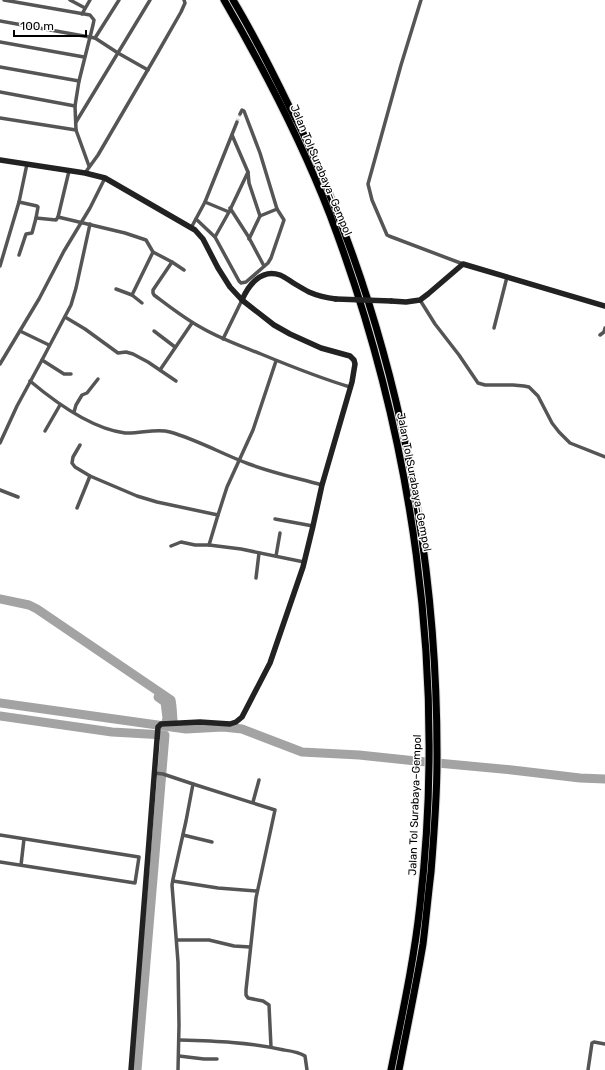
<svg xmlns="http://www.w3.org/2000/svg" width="605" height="1070" font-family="Rubik,sans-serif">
	<rect width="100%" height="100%" fill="#fff"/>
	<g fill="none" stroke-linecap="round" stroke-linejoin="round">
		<g stroke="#a3a3a3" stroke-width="9">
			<path d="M0 599 29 605 37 609 171 700C173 709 172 718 174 727"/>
			<path d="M158 697 165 702 167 718 166 722"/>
			<path d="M0 703 186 729 223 727 242 729 302 752 359 755 416 761 512 770 580 778 605 779"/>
			<path d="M0 716 112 732 165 735 137 1070"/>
		</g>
		<path stroke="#d9d9d9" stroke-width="3.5" stroke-dasharray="3.5 2" stroke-linecap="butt" d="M237 122 240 114"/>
		<defs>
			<g id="highway">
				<path d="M224 0C264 69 301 140 330 215 413 434 447 672 420 905 414 961 402 1015 391 1070"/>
				<path d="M233 0C254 35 272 71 290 108 298 123 306 138 312 153 397 344 438 552 437 761 437 798 434 835 431 872 428 896 426 920 423 944 416 986 407 1028 399 1070"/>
			</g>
		</defs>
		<use href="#highway" stroke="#dbdbdb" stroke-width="9"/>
		<g stroke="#555" stroke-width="3.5">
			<path d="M4 0 90 15 94 20 93 25 79 81 75 106 76 130 89 166"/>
			<path d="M70 0 85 8"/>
			<path d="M421 0 401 65 368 184 372 200 387 235 389 236 463 264"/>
			<path d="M82 14 90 0"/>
			<path d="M0 21 95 38 118 53 148 70"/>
			<path d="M95 38 119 0"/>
			<path d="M0 42 84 57"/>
			<path d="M0 67 79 81"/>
			<path d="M0 92 75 106"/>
			<path d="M0 118 76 130"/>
			<path d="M76 122 150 0"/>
			<path d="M232 135 248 172 249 183 260 216"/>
			<path d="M85 173 98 155 157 54 181 12 185 3 184 0"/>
			<path d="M19 202 37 206 38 207 36 218 56 220 58 217 125 233 146 240 153 252 172 262 184 270"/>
			<path d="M205 202 229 212"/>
			<path d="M230 208 248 236 264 266"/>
			<path d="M58 217 69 171"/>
			<path d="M196 219 215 237 239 281 241 283 246 282 268 263 271 258 284 220 277 209 260 153 244 111 242 110 240 114"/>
			<path d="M191 228 205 202 237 122"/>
			<path d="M215 237 229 212 248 172"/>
			<path d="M249 239 260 216 277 209"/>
			<path d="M19 255 26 234 32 233 36 218"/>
			<path d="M172 262 153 290V293L154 295C170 307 185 319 202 328 221 339 241 346 261 354 290 366 320 378 350 387"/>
			<path d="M0 266 19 202 27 164"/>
			<path d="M116 289 132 295 142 303"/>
			<path d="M132 295 153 252"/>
			<path d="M420 300 435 324 459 355 478 383 485 385H513L524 386 529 387 538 396 552 423 559 432 570 443 605 457"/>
			<path d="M65 317 85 329 118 353 126 352 133 354 148 362 176 381"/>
			<path d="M494 328 507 277"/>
			<path d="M20 331 49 345"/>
			<path d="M154 331 175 347"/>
			<path d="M600 335 604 332 605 328"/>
			<path d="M223 339 242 300"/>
			<path d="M42 360 64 374H71"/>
			<path d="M0 364 39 299 64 251 90 208 105 178"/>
			<path d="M160 370 192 323"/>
			<path d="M30 381C55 402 93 429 125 433 140 434 156 428 170 432 198 440 222 454 249 464 273 473 297 478 322 485"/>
			<path d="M74 412 76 405 82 395 87 393 98 379"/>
			<path d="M45 431 60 405"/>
			<path d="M0 443 17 406 42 360 71 305 76 288 90 224"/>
			<path d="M80 445 73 457 72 463 75 467 90 476 137 496 157 502 218 515"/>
			<path d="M0 490 18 497"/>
			<path d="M77 508 90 476"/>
			<path d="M275 519 313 526"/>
			<path d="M209 545 218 515 227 487 253 430 276 361"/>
			<path d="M171 546 181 542 195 545H209L241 549 304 562"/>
			<path d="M276 556 280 533"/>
			<path d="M256 578 259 553"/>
			<path d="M154 773 163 774 193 784 186 821 173 879 172 885 178 962 179 1025 178 1070"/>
			<path d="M193 784 275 810 256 898 246 990V995L248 998 263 1001 269 1005 271 1047"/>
			<path d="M253 802 259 780"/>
			<path d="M0 835 139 857 135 883 0 862"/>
			<path d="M183 835 212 842"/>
			<path d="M21 865 24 839"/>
			<path d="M173 881 218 888 257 891"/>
			<path d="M177 940H209L234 946 250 947"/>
			<path d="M179 1040C214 1041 250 1042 284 1050 291 1051 299 1052 305 1056L307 1070"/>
			<path d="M179 1056 204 1059H217"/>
			<path d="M588 1070 592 1043 594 1042 605 1044"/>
		</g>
		<g stroke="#222" stroke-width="5.5">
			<path d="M0 160 85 173 105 178 195 230 203 239 218 268 230 287 242 300 274 325 290 334 321 348 350 356 354 360 355 364 352 382 322 485 313 526 303 567 270 663 242 717 236 722 230 724 200 722 161 724 158 727 131 1070"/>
			<path d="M242 300C248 286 261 268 280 275 285 277 290 281 295 284 300 287 305 290 309 292 318 296 327 298 336 299"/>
			<path d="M391 301 406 302 420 300 428 294 463 264 605 306"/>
		</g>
		<use href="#highway" stroke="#000" stroke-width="7"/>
		<path stroke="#222" stroke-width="5.5" d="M336 299 391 301"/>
	</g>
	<g text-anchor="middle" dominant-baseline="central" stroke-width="3" stroke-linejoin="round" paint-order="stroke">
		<g font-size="11" fill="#000" stroke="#fff">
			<text transform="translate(321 170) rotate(67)">Jalan Tol Surabaya–Gempol</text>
			<text transform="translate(414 482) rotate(79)">Jalan Tol Surabaya–Gempol</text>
			<text transform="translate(415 805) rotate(-88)">Jalan Tol Surabaya–Gempol</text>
		</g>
	</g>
	<path d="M14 30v6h72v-6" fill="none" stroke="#000000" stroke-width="2"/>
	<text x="20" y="30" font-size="12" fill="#000000" stroke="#ffffff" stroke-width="3" paint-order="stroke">100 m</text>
</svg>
